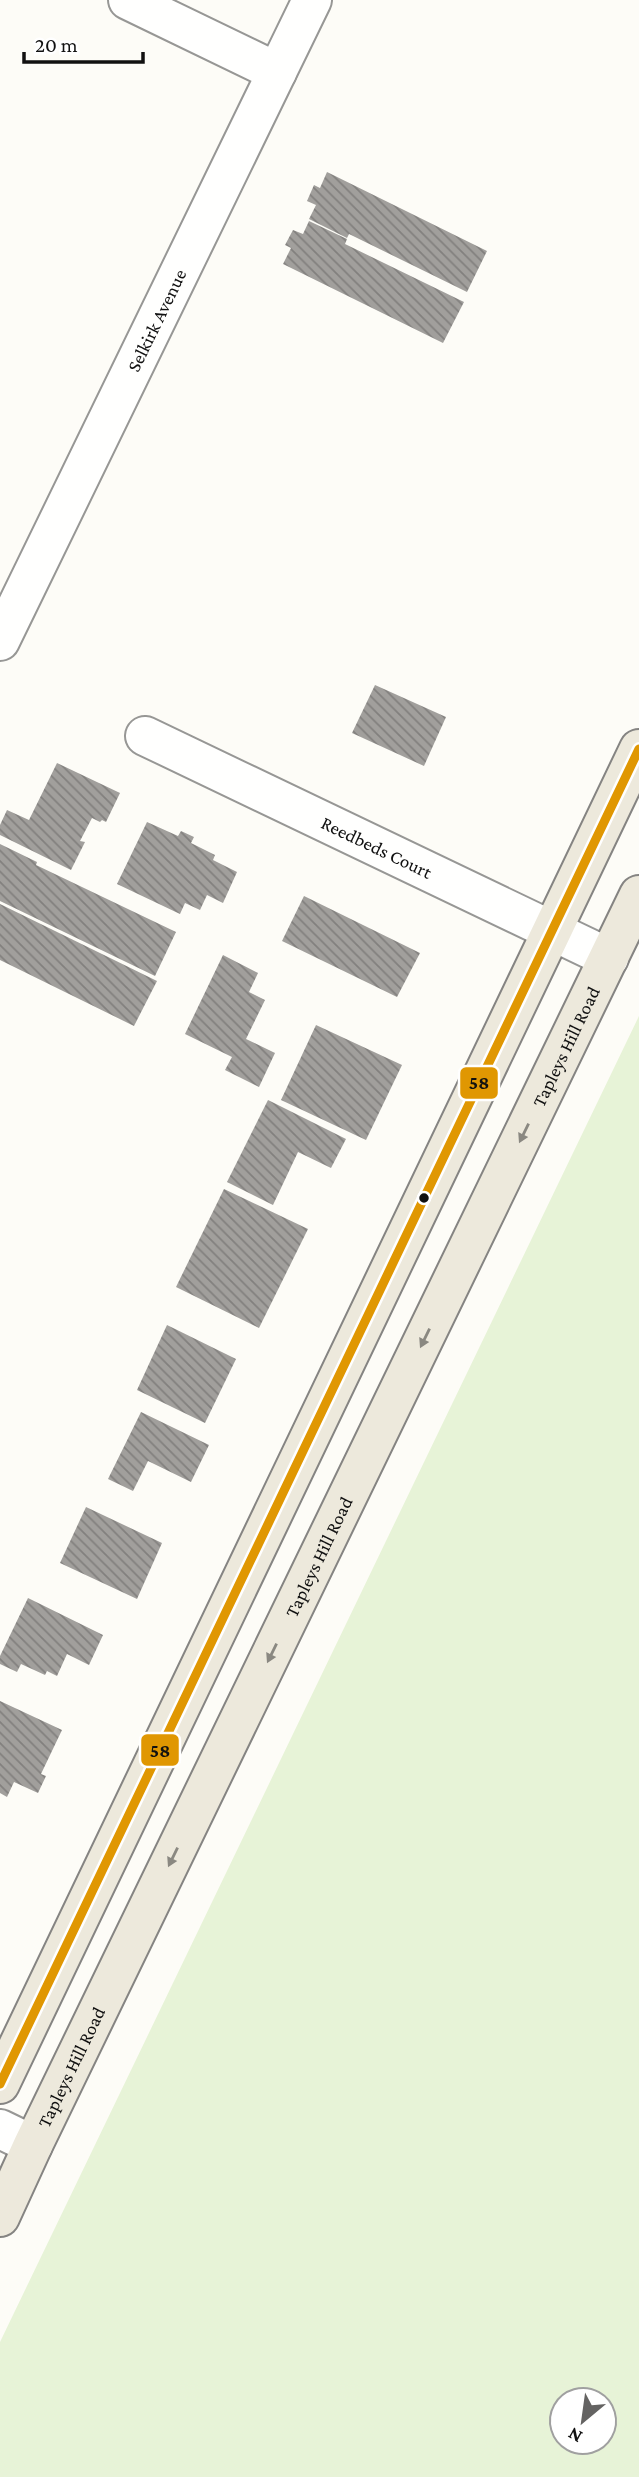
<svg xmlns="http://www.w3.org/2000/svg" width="639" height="2477" font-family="'Crimson Pro',serif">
	<defs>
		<pattern id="building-back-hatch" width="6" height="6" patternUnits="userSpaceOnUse" patternTransform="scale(1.75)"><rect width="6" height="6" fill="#a19f9c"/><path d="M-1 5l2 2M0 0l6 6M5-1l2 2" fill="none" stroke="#82807e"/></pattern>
	</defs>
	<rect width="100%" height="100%" fill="#fdfcf7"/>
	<path fill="#e7f3d7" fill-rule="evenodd" d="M639 1016V2477H0V2342ZM562 2400H604V2442H562Z"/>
	<g fill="url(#building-back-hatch)">
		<path d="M327 172 487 251 467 292 349 234 347 238 309 219 316 205 307 201 314 185 320 188Z"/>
		<path d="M309 221 347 239 345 244 464 302 443 343 283 264 291 248 285 245 293 230 303 234Z"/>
		<path d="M375 685 446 717 424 766 352 733Z"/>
		<path d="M57 763 120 793 106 822 102 820 100 822 92 818 80 841 85 842 71 870 0 835V825L7 810 29 820Z"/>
		<path d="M147 822 178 836 181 831 194 837 191 843 215 855 213 860 237 872 223 903 207 895 200 910 185 903 180 914 117 884Z"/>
		<path d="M0 844 37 862 36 865 176 932 155 976 0 901Z"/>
		<path d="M304 896 420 953 397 997 282 941Z"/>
		<path d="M0 904 157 981 134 1026 0 960Z"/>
		<path d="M223 955 258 973 249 992 265 1000 246 1039 275 1053 259 1087 225 1070 232 1057 185 1034Z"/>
		<path d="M316 1025 402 1065 366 1140 281 1100Z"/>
		<path d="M268 1100 346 1139 331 1168 298 1152 273 1205 227 1182Z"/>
		<path d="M224 1189 308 1229 259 1328 176 1287Z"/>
		<path d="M167 1325 236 1359 205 1423 137 1390Z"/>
		<path d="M141 1412 209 1445 191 1482 148 1461 133 1491 108 1479Z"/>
		<path d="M86 1507 162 1543 137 1599 60 1563Z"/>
		<path d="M28 1598 103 1635 89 1665 67 1654 57 1676 47 1671 45 1675 21 1664 17 1672 0 1664V1656Z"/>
		<path d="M0 1701 62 1730 41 1774 46 1776 38 1793 14 1782 7 1797 0 1793Z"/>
	</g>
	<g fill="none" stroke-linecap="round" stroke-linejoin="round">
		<defs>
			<g id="minor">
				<path d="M128 0 277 72"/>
				<path id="s1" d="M0 641 312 0"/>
				<path id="s2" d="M145 736 609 958"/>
				<path d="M0 2129 33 2145"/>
			</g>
			<g id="major">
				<path d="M0 2084 639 749"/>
				<path id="s3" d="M0 2217 33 2145 639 895"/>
			</g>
		</defs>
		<use href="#minor" stroke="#979795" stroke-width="42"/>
		<use href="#major" stroke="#858482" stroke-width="42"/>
		<use href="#minor" stroke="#fffffe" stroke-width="38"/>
		<use href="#major" stroke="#ede9dc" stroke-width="38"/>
		<defs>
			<path id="bus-1" d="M0 2084 639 749"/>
		</defs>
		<use href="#bus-1" stroke="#fff" stroke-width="14"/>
		<use href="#bus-1" stroke="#e09702" stroke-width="9"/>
	</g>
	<defs><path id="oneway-solid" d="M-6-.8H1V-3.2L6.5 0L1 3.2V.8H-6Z" transform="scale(1.75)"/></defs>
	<g fill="#8a8881">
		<use href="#oneway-solid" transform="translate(524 1133) rotate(116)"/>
		<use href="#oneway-solid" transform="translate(425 1338) rotate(116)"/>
		<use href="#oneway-solid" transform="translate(272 1653) rotate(116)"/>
		<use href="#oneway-solid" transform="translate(173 1857) rotate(116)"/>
	</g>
	<circle fill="#111" stroke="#fff" stroke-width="2.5" cx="424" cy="1198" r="6"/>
	<g text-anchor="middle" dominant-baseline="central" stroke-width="7" stroke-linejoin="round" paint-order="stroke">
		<g font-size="19" fill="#111" stroke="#fff">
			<text stroke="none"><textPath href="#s1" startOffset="357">Selkirk Avenue</textPath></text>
			<text stroke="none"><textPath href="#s2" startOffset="257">Reedbeds Court</textPath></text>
			<text stroke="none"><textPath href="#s3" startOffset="1300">Tapleys Hill Road</textPath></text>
			<text stroke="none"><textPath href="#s3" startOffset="733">Tapleys Hill Road</textPath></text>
			<text stroke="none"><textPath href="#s3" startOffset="166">Tapleys Hill Road</textPath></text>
		</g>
	</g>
	<g stroke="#fff" stroke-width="2.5">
		<rect x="459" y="1066" width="40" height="34" rx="7" fill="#e09702"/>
		<rect x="140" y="1733" width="40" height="34" rx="7" fill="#e09702"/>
	</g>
	<g font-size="19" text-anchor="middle" font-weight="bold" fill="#111">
		<text x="479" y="1089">58</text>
		<text x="160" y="1757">58</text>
	</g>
	<g transform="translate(583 2421) rotate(209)"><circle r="33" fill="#ffffff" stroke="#a0a0a0" stroke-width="2"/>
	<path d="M0-5L12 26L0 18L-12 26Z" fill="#646362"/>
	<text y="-10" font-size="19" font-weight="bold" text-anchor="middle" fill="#111111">N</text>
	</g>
	<path d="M24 52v10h119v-10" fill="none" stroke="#111111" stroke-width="3.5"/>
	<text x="35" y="52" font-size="21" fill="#111111" stroke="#ffffff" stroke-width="5" paint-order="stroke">20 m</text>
</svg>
